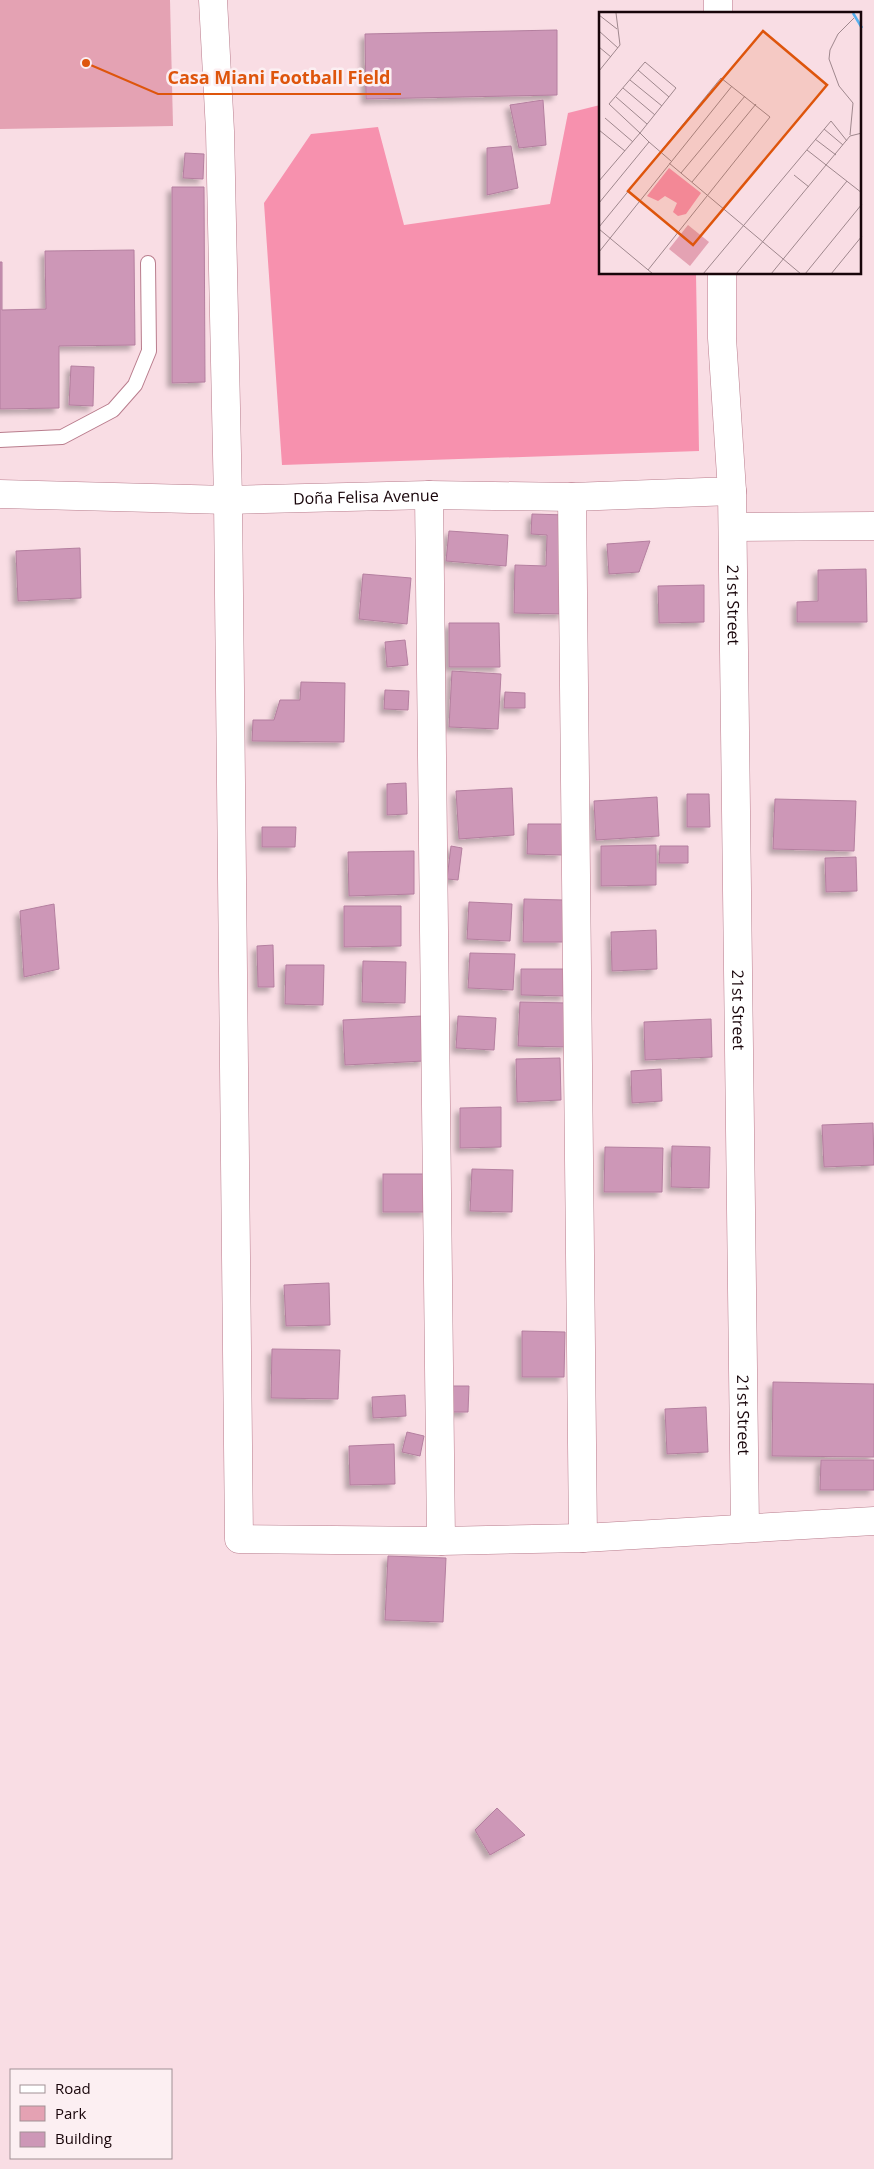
<svg xmlns="http://www.w3.org/2000/svg" width="874" height="2169" font-family="'Open Sans',sans-serif">
	<defs>
		<filter id="shadow"><feDropShadow dx="-4.5" dy="4.5" stdDeviation="2.5" flood-color="#0004"/></filter>
	</defs>
	<rect width="100%" height="100%" fill="#f9dde4"/>
	<path fill="#e4a2b3" d="M0 0H170L173 126 0 129Z"/>
	<path fill="#f791ae" d="M600 105V274H696L699 451 282 465 264 203 311 134 378 127 404 225 550 204 568 113Z"/>
	<g fill="#cd97b7" stroke="#b47f9f" filter="url(#shadow)">
		<path d="M557 30V95L366 99 365 34Z"/>
		<path d="M543 100 546 145 519 148 510 105Z"/>
		<path d="M511 146 518 188 487 195V148Z"/>
		<path d="M185 153 204 154 203 179 183 178Z"/>
		<path d="M172 187H204L205 382 172 383Z"/>
		<path d="M134 250 135 345 59 346V408L0 409V262H2V310L46 309 45 251Z"/>
		<path d="M71 366 94 367 93 406 69 405Z"/>
		<path d="M532 514 566 515 563 614 514 613 515 565 546 566 547 535 531 534Z"/>
		<path d="M449 531 508 535 506 566 446 561Z"/>
		<path d="M650 541 639 572 609 574 607 544Z"/>
		<path d="M80 548 81 598 18 601 16 551Z"/>
		<path d="M866 569 867 622H797V602L818 601V570Z"/>
		<path d="M363 574 411 578 407 624 359 619Z"/>
		<path d="M704 585V622L659 623 658 586Z"/>
		<path d="M449 623H499L500 667H449Z"/>
		<path d="M405 640 408 665 387 667 385 642Z"/>
		<path d="M452 671 501 674 498 729 449 727Z"/>
		<path d="M301 682 345 683 344 742 252 741 253 720H274L280 700H300Z"/>
		<path d="M385 690 409 691 408 710 384 709Z"/>
		<path d="M505 692 525 693V708H504Z"/>
		<path d="M406 783 407 814 387 815V784Z"/>
		<path d="M512 788 514 835 459 839 456 791Z"/>
		<path d="M687 794H709L710 827H687Z"/>
		<path d="M657 797 659 836 596 840 594 801Z"/>
		<path d="M775 799 856 801 854 851 773 849Z"/>
		<path d="M528 824H563L562 855 527 854Z"/>
		<path d="M262 827H296L295 847H262Z"/>
		<path d="M656 845V885L601 886V846Z"/>
		<path d="M451 846 462 848 458 880 447 879Z"/>
		<path d="M660 846H688V863H659Z"/>
		<path d="M414 851V894L349 896 348 852Z"/>
		<path d="M856 857 857 891 826 892 825 858Z"/>
		<path d="M524 899 564 900 563 942H523Z"/>
		<path d="M469 902 512 904 510 941 467 939Z"/>
		<path d="M54 904 59 969 24 977 20 911Z"/>
		<path d="M344 906H401V946L344 947Z"/>
		<path d="M656 930 657 969 612 971 611 932Z"/>
		<path d="M273 945 274 987H258L257 946Z"/>
		<path d="M470 953 515 954 513 990 468 988Z"/>
		<path d="M363 961 406 962 405 1003 362 1002Z"/>
		<path d="M286 965H324L323 1005 285 1004Z"/>
		<path d="M521 969H566L565 996 521 995Z"/>
		<path d="M520 1002 568 1003V1047L518 1046Z"/>
		<path d="M422 1016 424 1061 345 1065 343 1020Z"/>
		<path d="M458 1016 496 1018 494 1050 456 1048Z"/>
		<path d="M711 1019 712 1057 645 1060 644 1022Z"/>
		<path d="M560 1058 561 1100 517 1102 516 1059Z"/>
		<path d="M661 1069 662 1101 632 1103 631 1071Z"/>
		<path d="M501 1107V1147L460 1148V1108Z"/>
		<path d="M873 1123 874 1165 824 1167 822 1125Z"/>
		<path d="M672 1146 710 1147 709 1188 671 1187Z"/>
		<path d="M605 1147 663 1148 662 1192H604Z"/>
		<path d="M472 1169 513 1170 512 1212 470 1211Z"/>
		<rect x="383" y="1174" width="44" height="38"/>
		<path d="M329 1283 330 1325 286 1326 284 1285Z"/>
		<path d="M522 1331 565 1332 564 1377H522Z"/>
		<path d="M272 1349 340 1350 338 1399 271 1398Z"/>
		<path d="M773 1382 874 1384V1457L772 1456Z"/>
		<path d="M450 1386H469L468 1412H450Z"/>
		<path d="M405 1395 406 1416 373 1418 372 1397Z"/>
		<path d="M706 1407 708 1452 667 1454 665 1409Z"/>
		<path d="M407 1432 424 1436 420 1456 402 1452Z"/>
		<path d="M394 1444 395 1484 350 1485 349 1446Z"/>
		<path d="M821 1460H874V1490H820Z"/>
		<path d="M388 1556 446 1558 443 1622 385 1620Z"/>
		<path d="M497 1808 525 1835 490 1855 475 1830Z"/>
	</g>
	<g fill="none" stroke-linecap="round" stroke-linejoin="round">
		<defs>
			<path id="service" d="M0 440 62 437 113 410 135 385 149 351 148 263"/>
			<g id="minor">
				<path d="M213 0 220 131 228 500 239 1539 441 1541 583 1538 874 1521"/>
				<path id="s1" d="M732 491 745 1528"/>
				<path d="M429 495 441 1541"/>
				<path d="M572 497 583 1538"/>
				<path d="M733 527 874 526"/>
			</g>
			<g id="tertiary">
				<path d="M718 0V14"/>
				<path id="s2" d="M0 494 228 500 429 495 572 497 732 491 722 338V274"/>
			</g>
		</defs>
		<use href="#service" stroke="#b97d8d" stroke-width="16"/>
		<use href="#minor" stroke="#b97d8d" stroke-width="29"/>
		<use href="#tertiary" stroke="#b97d8d" stroke-width="29"/>
		<use href="#service" stroke="#fff" stroke-width="14"/>
		<use href="#minor" stroke="#fff" stroke-width="28"/>
		<use href="#tertiary" stroke="#fff" stroke-width="28"/>
	</g>
	<g text-anchor="middle" dominant-baseline="central" stroke-width="5" stroke-linejoin="round" paint-order="stroke">
		<g font-size="16" fill="#18050a" stroke="#fceff2">
			<text stroke="none"><textPath href="#s2" startOffset="366">Doña Felisa Avenue</textPath></text>
			<text stroke="none"><textPath href="#s1" startOffset="114">21st Street</textPath></text>
			<text stroke="none"><textPath href="#s1" startOffset="519">21st Street</textPath></text>
			<text stroke="none"><textPath href="#s1" startOffset="924">21st Street</textPath></text>
		</g>
	</g>
	<g transform="translate(599 12)">
		<rect width="262" height="262" fill="#f9dde4"/>
		<path d="M89 213 110 230 91 254 70 237Z" fill="#e4a2b3"/>
		<path d="M70 156 102 181 87 202 79 204 74 200 78 191 66 184 59 189 48 184Z" fill="#f791ae"/>
		<path fill="none" stroke="#56b0f0" stroke-width="2.5" d="M254 1 263 16"/>
		<path fill="none" stroke="#9f878d" stroke-width="1" d="M0 3 18 17M0 19 19 36M0 35 12 45M39 58 70 85M0 59 21 33 17 1M31 68 63 94M24 76 56 103M17 85 48 112M6 106 34 130M225 117 244 133M0 118 26 139M251 123 254 91 240 74 230 47 231 38 239 22 255 6M216 127 237 143M208 138 263 181M70 151 202 262M82 161 146 84M195 163 210 175M0 169 41 121 77 76 46 50 10 92 41 121 50 130 72 149M93 170 157 92M0 191 50 130M0 215 122 66 171 105 49 258M0 217 54 262M0 240 133 74M104 262 232 109 248 129M137 262 251 124 263 121M172 262 248 169M206 262 263 192M232 262 263 224"/>
		<path fill="#de550c" fill-opacity="0.15" stroke="#de550c" stroke-width="2.5" d="M164 19 228 73 94 233 29 179Z"/>
		<rect width="262" height="262" fill="none" stroke="#18050a" stroke-width="2.5"/>
	</g>
	<path fill="none" stroke="#de550c" stroke-width="2" d="M86 63L158 94H401"/>
	<circle fill="#de550c" stroke="#fceff2" stroke-width="2" cx="86" cy="63" r="5"/>
	<g font-size="18" text-anchor="middle" font-weight="bold" fill="#de550c" stroke="#fceff2" stroke-width="5" stroke-linejoin="round" paint-order="stroke">
		<text x="279" y="84">Casa Miani Football Field</text>
	</g>
	<rect x="10" y="2069" width="162" height="90" fill="#fceff2" stroke="#a19195"/>
	<rect x="20" y="2085" width="25" height="8" fill="#ffffff" stroke="#a19195"/>
	<text x="55" y="2094" font-size="15" fill="#18050a">Road</text>
	<rect x="20" y="2106" width="25" height="15" fill="#e4a2b3" stroke="#a19195"/>
	<text x="55" y="2119" font-size="15" fill="#18050a">Park</text>
	<rect x="20" y="2132" width="25" height="15" fill="#cd97b7" stroke="#a19195"/>
	<text x="55" y="2144" font-size="15" fill="#18050a">Building</text>
</svg>
